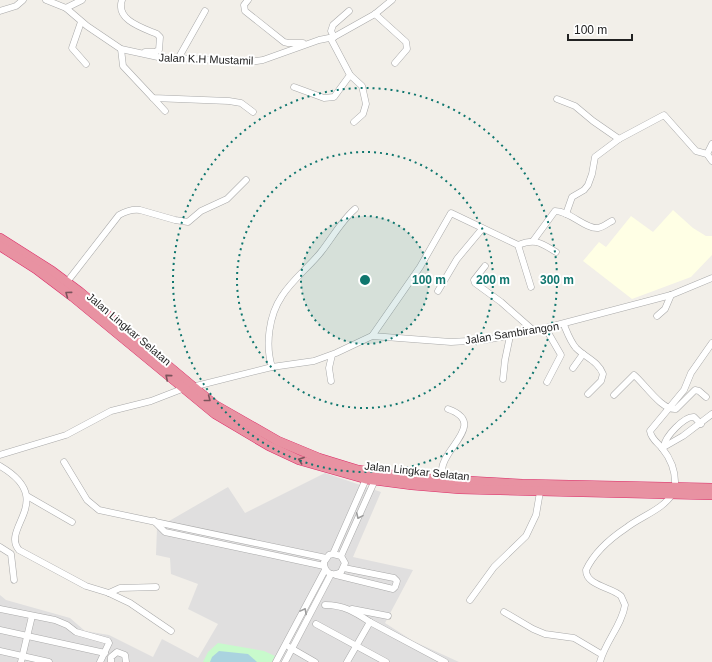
<svg xmlns="http://www.w3.org/2000/svg" width="712" height="662" font-family="Arial,sans-serif">
	<rect width="100%" height="100%" fill="#f2efe9"/>
	<path fill="#e0dfdf" d="M325 473 381 492 353 557 413 570 385 623 413 641 459 662H0V595L6 600 70 618 85 631 109 635 153 657 162 639 198 658 218 624 188 609 198 584 171 574 170 558 156 555 157 528 228 487 245 513Z"/>
	<path fill="#ffffe5" d="M673 210 693 228 706 236H712V255L691 277 632 299 583 261 599 242 606 247 631 216 653 232Z"/>
	<path fill="#c8facc" d="M218 643 264 651 275 656 272 662H203L208 652Z"/>
	<path fill="#aad3df" d="M219 651 248 654 257 662H210L212 657Z"/>
	<g fill="none" stroke-linecap="round" stroke-linejoin="round">
		<defs>
			<g id="minor">
				<path d="M46 0 66 8 87 26 121 49 158 57 250 62 263 60 319 40 334 37 375 14 392 0"/>
				<path d="M122 0C115 20 143 28 157 34L160 37 159 50 155 52H145"/>
				<path d="M248 0 244 5 245 11 284 42 288 43H303"/>
				<path d="M66 8 82 0"/>
				<path d="M0 11 16 6 23 0"/>
				<path d="M375 14 406 42 407 49 395 63"/>
				<path d="M81 22 72 48 86 64"/>
				<path d="M334 37 331 31 333 25 349 11"/>
				<path d="M121 49 123 66 153 98 229 101 241 103 253 112"/>
				<path d="M179 57 205 11"/>
				<path d="M350 75 362 86 366 104 363 114 354 122"/>
				<path d="M294 87 324 98 334 97 350 75 331 39"/>
				<path d="M153 98 165 111"/>
				<path d="M557 99 575 106 593 121 619 139 664 115 696 151 707 154 712 161"/>
				<path d="M707 154 712 144"/>
				<path d="M566 214 572 197 584 190 588 185 592 174 595 157 619 139"/>
				<path d="M533 241 555 211C570 211 585 229 598 228 603 227 608 223 612 221"/>
				<path d="M518 245C536 238 541 243 556 252"/>
				<path d="M485 266 474 280 475 283 501 302 534 331"/>
				<path d="M67 282 119 215C126 211 132 209 140 210L175 220 188 222 201 211 227 199 246 180"/>
				<path d="M438 291 457 259 482 229"/>
				<path d="M657 316 665 309 671 295"/>
				<path d="M564 325C567 332 570 341 576 348 586 358 598 361 603 374L601 381 588 394"/>
				<path d="M546 329 561 355 547 382"/>
				<path d="M372 336 420 267 451 213 518 245 531 287"/>
				<path d="M272 367C265 345 269 315 282 296 292 280 309 267 321 252 332 238 342 220 355 209"/>
				<path d="M573 368 583 354"/>
				<path d="M503 379 505 360 510 336"/>
				<path d="M331 381 329 368 332 355"/>
				<path d="M192 387 272 367 314 361 336 353 372 336 451 342 485 340 534 331 671 295 712 278"/>
				<path d="M614 395 634 375C644 383 662 411 676 409L695 390 699 391 706 397"/>
				<path d="M664 446C665 437 684 416 694 417L701 424"/>
				<path d="M662 448 683 436 712 414"/>
				<path d="M0 455 66 435 111 411 151 401 182 389"/>
				<path d="M64 462 87 500 99 510 326 558"/>
				<path d="M0 466C58 500 0 528 19 550L86 586 109 593 130 603 171 631"/>
				<path d="M445 481C444 477 442 473 442 469 444 447 487 423 448 409"/>
				<path d="M675 487C676 473 671 459 662 448 658 443 651 439 650 431L684 390 691 373 712 343"/>
				<path d="M27 496 72 522"/>
				<path d="M154 521 165 532 324 566"/>
				<path d="M0 547 11 554 14 580"/>
				<path d="M333 554 341 556 345 563 341 572C332 577 324 573 324 562L329 555 333 554 366 479"/>
				<path d="M341 556 375 480"/>
				<path d="M336 575 393 589 395 587 397 581 394 578 344 568"/>
				<path d="M109 593 120 588 156 587"/>
				<path d="M470 600 494 567 526 536 536 515 540 492"/>
				<path d="M325 605C344 605 355 612 370 622"/>
				<path d="M0 609 55 620 67 625 76 632 108 641 109 643 100 662"/>
				<path d="M352 609 388 616"/>
				<path d="M504 612 533 629 545 634 574 638 601 654"/>
				<path d="M316 624 386 662"/>
				<path d="M0 630 105 653"/>
				<path d="M289 647 315 662"/>
				<path d="M0 651 49 662"/>
				<path d="M21 662 32 616"/>
				<path d="M111 662V657L117 652 125 655 126 662"/>
				<path d="M276 662 325 570"/>
				<path d="M285 662 331 574"/>
				<path d="M347 662 370 622 445 662"/>
				<path d="M600 662C605 642 622 625 625 605L621 596C612 587 586 586 586 570 594 553 611 538 626 528 641 516 663 510 673 493"/>
			</g>
			<g id="highway">
				<path d="M0 238 52 271 80 292 215 405 278 441 319 458 358 470 413 478 522 484 712 488"/>
				<path d="M0 246 36 269 73 297 215 414 269 446 299 460 366 479 412 485 460 489 712 495"/>
			</g>
		</defs>
		<use href="#minor" stroke="#a9a9a9" stroke-width="7"/>
		<use href="#highway" stroke="#dc2a67" stroke-width="10"/>
		<use href="#minor" stroke="#fff" stroke-width="6"/>
		<use href="#highway" stroke="#e892a2" stroke-width="9"/>
	</g>
	<defs><path id="oneway-chevron" d="M-2-3.5L2.5 0L-2 3.5" fill="none" stroke-width="1.6" stroke-linecap="round" stroke-linejoin="round"/></defs>
	<g stroke="#7b545c">
		<use href="#oneway-chevron" transform="translate(68 294) rotate(-143)"/>
		<use href="#oneway-chevron" transform="translate(168 377) rotate(-140)"/>
		<use href="#oneway-chevron" transform="translate(208 399) rotate(38)"/>
		<use href="#oneway-chevron" transform="translate(301 460) rotate(-160)"/>
	</g>
	<g stroke="#9c9c9c">
		<use href="#oneway-chevron" transform="translate(359 516) rotate(114)"/>
		<use href="#oneway-chevron" transform="translate(304 611) rotate(-62)"/>
	</g>
	<circle cx="365" cy="280" r="64" fill="#0f766e" fill-opacity=".12"/>
	<g fill="none" stroke="#0f766e" stroke-width="2" stroke-dasharray="2 4">
		<circle cx="365" cy="280" r="64"/>
		<circle cx="365" cy="280" r="128"/>
		<circle cx="365" cy="280" r="192"/>
	</g>
	<g text-anchor="middle" dominant-baseline="central" stroke-width="4" stroke-linejoin="round" paint-order="stroke">
		<g font-size="11" fill="#222" stroke="#fff">
			<text transform="translate(206 59) rotate(2)">Jalan K.H Mustamil</text>
			<text transform="translate(129 329) rotate(40)">Jalan Lingkar Selatan</text>
			<text transform="translate(512 333) rotate(-9)">Jalan Sambirangon</text>
			<text transform="translate(417 471) rotate(6)">Jalan Lingkar Selatan</text>
		</g>
	</g>
	<circle cx="365" cy="280" r="6" fill="#0f766e" stroke="#fff" stroke-width="2"/>
	<g font-size="12" text-anchor="middle" font-weight="bold" fill="#0f766e" stroke="#fff" stroke-width="4" stroke-linejoin="round" paint-order="stroke">
		<text x="429" y="284">100 m</text>
		<text x="493" y="284">200 m</text>
		<text x="557" y="284">300 m</text>
	</g>
	<path d="M568 34v6h64v-6" fill="none" stroke="#222222" stroke-width="2"/>
	<text x="574" y="34" font-size="12" fill="#222222" stroke="#ffffff" stroke-width="3" paint-order="stroke">100 m</text>
</svg>
